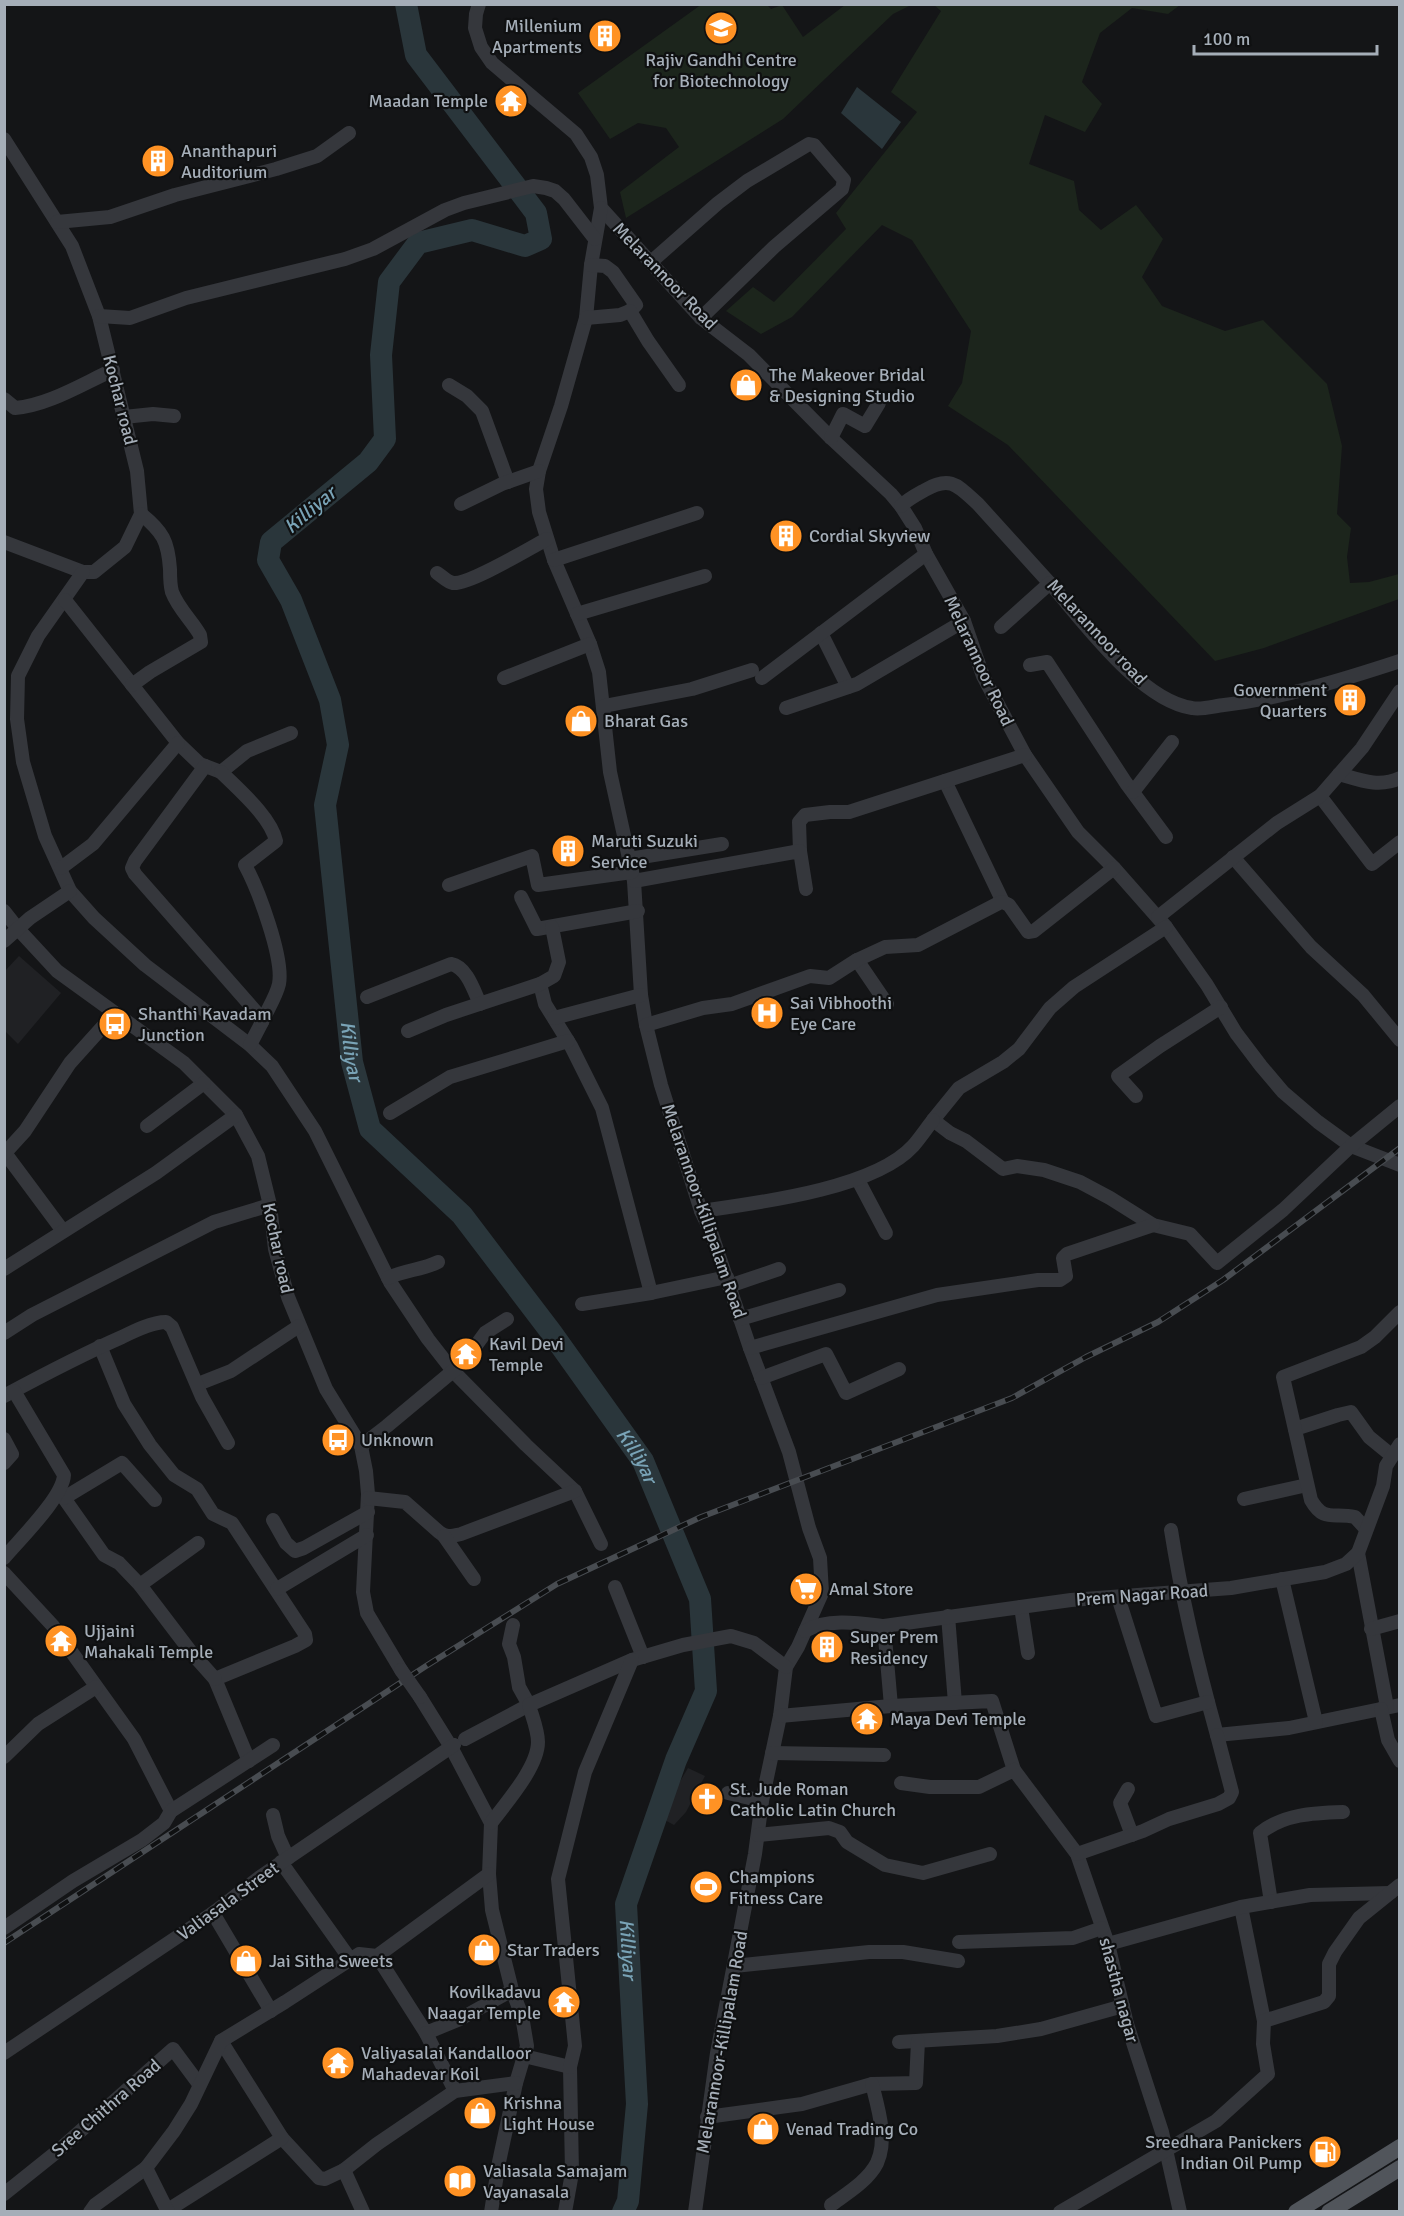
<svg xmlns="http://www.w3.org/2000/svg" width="1404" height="2216" font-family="Signika,sans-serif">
	<rect width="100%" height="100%" fill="#141517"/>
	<g fill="#202124">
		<path d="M19 956 61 993 18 1044 5 1031 4 972Z"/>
		<path d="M688 1768 705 1776 686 1812 674 1825 659 1817Z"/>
	</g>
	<g fill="#1c251c">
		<path d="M702 4 767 5 771 9 782 5 803 37 845 5H911L893 14 783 119 626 218 620 192 679 147 666 128 638 123 610 139 578 93Z"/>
		<path d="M934 5H1180L1168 14 1132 8 1100 33 1082 82 1102 104 1085 132 1045 115 1029 164 1074 181 1079 210 1101 230 1136 205 1163 239 1142 277 1162 306 1225 331 1263 320 1327 384 1342 446 1337 514 1351 528 1347 557 1350 583 1369 582 1399 574V599L1264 648 1215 661 1008 445 948 406 962 383 971 331 912 240 882 225 792 317 761 334 726 311 753 287 774 302 846 229 836 213 917 112 891 92 941 11Z"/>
	</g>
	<path fill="#2a363b" d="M857 87 901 122 882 149 841 113Z"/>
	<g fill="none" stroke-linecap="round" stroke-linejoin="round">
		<path stroke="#2a363b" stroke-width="22" id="s1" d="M406 4 416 55 536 213 541 239 525 246 472 230 418 243 389 282 381 355 385 439 368 462 271 542 268 560 291 600 330 700 338 745 325 805 352 1062 370 1129 462 1215 551 1332 643 1461 700 1599 706 1691 676 1760 626 1904 637 2104 628 2201 623 2212"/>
		<g stroke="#35373c" stroke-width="14">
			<path d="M479 4 476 14 475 28 481 47 492 63 576 134 591 157 597 175 601 208 701 318 749 355 831 438 891 494 901 506 915 528 926 554 964 621 983 676 1025 755 1078 832 1114 868 1166 927 1207 985 1236 1033 1261 1066 1283 1092 1318 1122 1351 1146 1400 1165"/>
			<path d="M4 139 72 246 99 316 137 471 141 514 125 547 94 572H83L4 542"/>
			<path d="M601 208 591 265 586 318 561 406 539 471 536 489 539 512 554 560 590 644 599 672 610 772 634 881 641 995 646 1025 661 1085 701 1211 711 1232 750 1348 789 1452 809 1528 820 1558 822 1593 798 1647 786 1667 780 1716 762 1801 755 1854 717 2053 695 2212"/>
			<path d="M57 222 110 217 175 195 276 169 317 156 349 133"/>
			<path d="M651 262 718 203 747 181 809 144 814 145 844 180 842 189 774 247 701 318"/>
			<path d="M591 265 605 266 613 272 636 305 630 311"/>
			<path d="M99 316 130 318 186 298 345 259 373 249 445 210 464 203 533 186 546 188 555 191 564 199 595 239"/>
			<path d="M586 318 620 315 630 311 648 341 679 385"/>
			<path d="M449 385 467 396 482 411 508 482"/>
			<path d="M4 399 15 408C49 405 82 384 113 370"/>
			<path d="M124 417 153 414 174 416"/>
			<path d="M831 438 843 414 865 426 879 403"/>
			<path d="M461 504 502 484 539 471"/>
			<path d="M901 506C908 499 916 495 925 490 951 475 958 486 978 504 1003 532 1029 560 1054 588 1086 625 1142 701 1192 708 1202 710 1214 706 1224 705 1284 698 1342 680 1400 661"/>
			<path d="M554 560 697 513"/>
			<path d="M83 572 38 636 18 676 17 719 23 762 45 836 70 891 94 918 145 965 250 1045 272 1066 315 1131 390 1282 428 1339 453 1371 526 1445 575 1491 601 1544"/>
			<path d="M437 573C442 576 447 582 453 583 469 585 530 548 547 539"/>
			<path d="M65 600 178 743 200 764 221 772 247 751 291 733"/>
			<path d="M577 614 705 576"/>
			<path d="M1001 627 1050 583"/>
			<path d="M821 633 848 687"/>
			<path d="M1030 665 1047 662 1126 783 1166 837"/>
			<path d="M504 678 590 644"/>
			<path d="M762 678 926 554"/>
			<path d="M132 685 150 672 201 642 200 635C192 621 178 608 172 592 170 585 170 577 170 569 168 541 163 532 141 514"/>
			<path d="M604 706 692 689 752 670"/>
			<path d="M786 708 857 684 964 621"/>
			<path d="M205 766 135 861 132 868 135 874 257 1013 262 1022 250 1045"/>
			<path d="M221 772C239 790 271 817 276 841L245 865C258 889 284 958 279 984 276 997 267 1010 262 1022"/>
			<path d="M1339 774C1360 780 1379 788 1400 778"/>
			<path d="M945 781 1003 902"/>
			<path d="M1133 792 1172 742"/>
			<path d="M1320 796 1372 864 1400 842"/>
			<path d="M800 851 799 822 805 815 830 812H849L1025 755"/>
			<path d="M1233 857 1311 947 1363 995 1400 1040"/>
			<path d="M629 859 722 844"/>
			<path d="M61 868 93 844 178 743"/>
			<path d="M634 881 800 851 806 889"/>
			<path d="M449 885 532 856 538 885 632 872"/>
			<path d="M521 897 537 929 638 911"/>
			<path d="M4 911 19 930 57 971 184 1063 236 1115 258 1156 270 1205 275 1249 288 1297 326 1389 361 1446 366 1471 368 1494 363 1592 367 1613 401 1670"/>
			<path d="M1158 917 1277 823 1320 796 1362 748 1400 691"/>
			<path d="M1166 927 1074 987 1050 1008 1019 1049 1003 1062 959 1088 933 1120 950 1133 966 1141 1003 1169 1017 1166 1044 1170 1080 1182 1110 1198 1153 1225 1190 1234 1217 1263 1283 1210 1351 1146 1400 1106"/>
			<path d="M4 941 30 918 70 891"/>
			<path d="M857 960 887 1004"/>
			<path d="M540 984 545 1004 571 1046 602 1108 651 1293"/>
			<path d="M367 997 451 964C467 967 474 991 480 1004"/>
			<path d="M554 1018 641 995"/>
			<path d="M646 1025 703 1008 732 1004 810 976 829 978 857 960 885 947 918 945 999 903 1003 902 1009 905 1028 932 1034 931 1114 868"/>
			<path d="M408 1031 446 1015 540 984 554 976 559 962 552 927"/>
			<path d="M1136 1096 1118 1076 1160 1046 1221 1007"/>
			<path d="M390 1113 450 1077 568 1041"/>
			<path d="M147 1126 204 1083"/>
			<path d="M5 1153 63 1231"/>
			<path d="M4 1154 25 1131 70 1063 115 1013"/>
			<path d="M858 1180 886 1233"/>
			<path d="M701 1211C757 1203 874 1189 913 1146 920 1138 926 1129 933 1120"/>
			<path d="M4 1269 156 1173 236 1115"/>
			<path d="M388 1278C404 1270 422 1270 438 1262"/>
			<path d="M729 1286 779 1269"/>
			<path d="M582 1304 651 1293 727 1277"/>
			<path d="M740 1319 839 1290"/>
			<path d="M4 1333 32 1315 214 1222 270 1205"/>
			<path d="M100 1346 124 1404 150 1445 174 1475 197 1489 213 1514 232 1523 305 1634 306 1640 295 1646 215 1679 249 1761"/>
			<path d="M750 1348 937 1295 1038 1280H1060L1066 1276 1063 1258 1067 1254 1153 1225"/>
			<path d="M761 1378 826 1354 846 1393 899 1369"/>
			<path d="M198 1384 231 1371 299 1326"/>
			<path d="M4 1396C43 1375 81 1355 122 1337 134 1331 152 1322 166 1322L172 1327 202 1397 228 1443"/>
			<path d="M1295 1429 1338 1415 1351 1412 1369 1437 1391 1455"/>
			<path d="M4 1439 12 1454 4 1463"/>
			<path d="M361 1446 387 1426 453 1371 467 1358 485 1333 507 1319"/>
			<path d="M59 1491 104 1555 119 1563 140 1585 191 1652 215 1679"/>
			<path d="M64 1498 122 1463 155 1500"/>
			<path d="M368 1498 405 1502 439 1532C446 1538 452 1536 461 1534L575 1491"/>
			<path d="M1244 1499 1307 1485"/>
			<path d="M273 1520 286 1543 295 1551 304 1548 368 1512"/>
			<path d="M1366 1529 1355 1517C1334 1512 1324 1523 1311 1500L1283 1377 1361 1347 1375 1337 1400 1312"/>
			<path d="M1171 1530C1182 1600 1198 1667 1217 1735L1289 1728 1400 1705"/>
			<path d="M444 1536 474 1579"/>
			<path d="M1358 1553 1387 1707"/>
			<path d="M4 1558C20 1539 63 1497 64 1475L14 1391"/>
			<path d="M4 1573 53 1626 134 1739 171 1811"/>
			<path d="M1282 1579 1316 1722"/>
			<path d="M140 1585 198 1543"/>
			<path d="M615 1587 643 1657"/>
			<path d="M277 1589 367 1535"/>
			<path d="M1118 1597 1156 1716 1208 1702"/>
			<path d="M1021 1607 1028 1653"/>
			<path d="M948 1616 955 1703"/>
			<path d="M884 1626 891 1706"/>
			<path d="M1371 1629 1400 1621"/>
			<path d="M805 1631C828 1618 859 1623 884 1626L1071 1600 1231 1588 1325 1572 1346 1564 1358 1553 1383 1486 1386 1466 1400 1444"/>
			<path d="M420 1697 451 1747 491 1823 489 1874 492 1910 512 1990 522 2016 527 2046 516 2083 499 2162 491 2212"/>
			<path d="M1381 1709 1388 1740 1400 1761"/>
			<path d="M780 1716 891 1706 992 1701 1014 1770"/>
			<path d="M465 1739 529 1705 519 1687 514 1657 509 1644 513 1625"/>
			<path d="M772 1753 884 1755"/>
			<path d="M4 1757 38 1724 96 1687"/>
			<path d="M901 1783 930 1787H979L1014 1770 1077 1854 1108 1944 1127 2024 1162 2132 1180 2212"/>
			<path d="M1128 1789 1120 1803 1132 1835"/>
			<path d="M728 1793 762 1801"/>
			<path d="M273 1815 278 1836 288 1858"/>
			<path d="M491 1823C506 1803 538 1767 538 1742 538 1730 532 1716 529 1705L632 1660 683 1645 731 1636 754 1643 786 1667"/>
			<path d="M758 1835 829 1828 840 1832 847 1842 885 1865 923 1873 990 1854"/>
			<path d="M1077 1854 1143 1831 1169 1819 1218 1804 1229 1798 1232 1792 1217 1735"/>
			<path d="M281 1862 350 1959"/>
			<path d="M1271 1902 1260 1833C1284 1814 1313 1813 1343 1812"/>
			<path d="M1241 1907 1264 2021"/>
			<path d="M213 1913 271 2011"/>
			<path d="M4 1928 73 1881 142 1840 164 1823 171 1811 273 1745"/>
			<path d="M959 1942 1073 1938 1102 1928"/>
			<path d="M1108 1944 1241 1907 1310 1895 1390 1893"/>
			<path d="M377 1956 426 2033 460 2019 512 1990"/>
			<path d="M734 1966 869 1952H903L958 1961"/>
			<path d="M426 2033 455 2091"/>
			<path d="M899 2042 997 2036 1041 2029 1123 2006"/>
			<path d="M4 2053 213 1913 260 1877 454 1745"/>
			<path d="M524 2056 570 2067 572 2173 565 2212"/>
			<path d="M570 2067 575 2046 558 1879 585 1772 632 1660"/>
			<path d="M707 2117 802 2104 872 2084 916 2083 918 2041"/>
			<path d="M282 2138 319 2178 325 2179 344 2170 377 2144 455 2091 516 2083"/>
			<path d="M344 2170 363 2212"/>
			<path d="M4 2194 59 2150 173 2049 199 2084"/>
			<path d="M831 2205C846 2194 868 2181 877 2163 888 2139 878 2108 872 2084"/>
			<path d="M168 2210 282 2138 221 2041"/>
			<path d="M90 2212 95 2205 146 2168"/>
			<path d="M168 2212 146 2168 174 2131 191 2104 221 2041 285 2002 359 1954 377 1956 489 1874"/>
			<path d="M1060 2212 1216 2121 1268 2074 1263 2044 1264 2021 1324 2002 1329 1996V1964L1335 1952 1359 1918 1400 1885"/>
		</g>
		<g stroke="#51555b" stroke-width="16">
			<path d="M1296 2212 1400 2147"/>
			<path d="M1329 2212 1400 2168"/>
		</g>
		<defs>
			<path id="rail" d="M4 1943 426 1666 557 1584 701 1517 1012 1398 1086 1357 1158 1322 1223 1280 1400 1148"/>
		</defs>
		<use href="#rail" stroke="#484c51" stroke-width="6"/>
		<use href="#rail" stroke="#0f1011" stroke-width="4" stroke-dasharray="11" stroke-linecap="butt"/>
		<path stroke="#35373c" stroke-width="14" d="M401 1670 420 1697"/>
	</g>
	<defs>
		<symbol id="university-disc" viewBox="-11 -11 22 22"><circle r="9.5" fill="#ff9224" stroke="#0f1011"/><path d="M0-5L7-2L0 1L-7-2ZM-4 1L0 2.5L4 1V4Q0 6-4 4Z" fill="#fff"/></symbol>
		<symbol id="building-disc" viewBox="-11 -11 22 22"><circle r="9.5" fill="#ff9224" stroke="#0f1011"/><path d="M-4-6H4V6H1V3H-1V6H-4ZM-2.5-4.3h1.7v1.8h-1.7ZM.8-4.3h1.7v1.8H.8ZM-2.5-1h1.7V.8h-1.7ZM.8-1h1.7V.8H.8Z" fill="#fff"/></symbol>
		<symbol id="temple-disc" viewBox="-11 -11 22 22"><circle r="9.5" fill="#ff9224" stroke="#0f1011"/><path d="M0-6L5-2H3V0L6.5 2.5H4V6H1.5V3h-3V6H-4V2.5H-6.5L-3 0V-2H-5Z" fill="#fff"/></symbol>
		<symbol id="shop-disc" viewBox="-11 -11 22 22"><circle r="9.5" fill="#ff9224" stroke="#0f1011"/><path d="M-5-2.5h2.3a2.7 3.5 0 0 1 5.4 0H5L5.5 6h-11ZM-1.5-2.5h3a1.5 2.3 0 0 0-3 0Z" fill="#fff"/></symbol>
		<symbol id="hospital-disc" viewBox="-11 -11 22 22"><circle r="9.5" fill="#ff9224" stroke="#0f1011"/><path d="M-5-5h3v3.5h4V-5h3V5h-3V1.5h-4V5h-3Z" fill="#fff"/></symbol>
		<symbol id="bus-disc" viewBox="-11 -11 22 22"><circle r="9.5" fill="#ff9224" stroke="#0f1011"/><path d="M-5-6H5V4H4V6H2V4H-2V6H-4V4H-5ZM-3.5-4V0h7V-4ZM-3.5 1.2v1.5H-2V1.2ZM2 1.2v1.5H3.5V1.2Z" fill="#fff"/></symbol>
		<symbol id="supermarket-disc" viewBox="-11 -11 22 22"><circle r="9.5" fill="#ff9224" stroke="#0f1011"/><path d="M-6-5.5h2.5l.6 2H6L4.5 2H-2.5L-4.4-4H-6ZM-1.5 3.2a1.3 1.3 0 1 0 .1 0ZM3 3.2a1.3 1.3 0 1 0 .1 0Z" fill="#fff"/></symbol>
		<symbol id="church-disc" viewBox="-11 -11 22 22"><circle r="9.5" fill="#ff9224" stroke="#0f1011"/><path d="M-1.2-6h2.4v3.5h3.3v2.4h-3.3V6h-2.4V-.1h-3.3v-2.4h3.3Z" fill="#fff"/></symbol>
		<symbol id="stadium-disc" viewBox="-11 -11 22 22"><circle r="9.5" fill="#ff9224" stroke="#0f1011"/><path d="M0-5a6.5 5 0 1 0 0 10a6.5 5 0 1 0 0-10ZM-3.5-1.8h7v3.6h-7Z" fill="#fff"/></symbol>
		<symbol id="fuel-disc" viewBox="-11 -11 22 22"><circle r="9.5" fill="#ff9224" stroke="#0f1011"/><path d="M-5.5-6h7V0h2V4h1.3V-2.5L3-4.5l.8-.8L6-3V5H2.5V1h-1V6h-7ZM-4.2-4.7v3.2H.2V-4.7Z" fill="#fff"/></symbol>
		<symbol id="library-disc" viewBox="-11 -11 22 22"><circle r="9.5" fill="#ff9224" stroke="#0f1011"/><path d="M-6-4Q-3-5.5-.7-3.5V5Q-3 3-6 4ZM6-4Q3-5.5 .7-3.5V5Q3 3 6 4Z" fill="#fff"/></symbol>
	</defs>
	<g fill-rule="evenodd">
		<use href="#university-disc" x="702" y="9" width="38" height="38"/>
		<use href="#building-disc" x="586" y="17" width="38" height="38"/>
		<use href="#temple-disc" x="492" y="82" width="38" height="38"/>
		<use href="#building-disc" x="139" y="142" width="38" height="38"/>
		<use href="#shop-disc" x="727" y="366" width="38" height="38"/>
		<use href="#building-disc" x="767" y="517" width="38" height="38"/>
		<use href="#building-disc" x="1331" y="681" width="38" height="38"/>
		<use href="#shop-disc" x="562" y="702" width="38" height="38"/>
		<use href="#building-disc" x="549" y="832" width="38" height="38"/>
		<use href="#hospital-disc" x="748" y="994" width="38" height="38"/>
		<use href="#bus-disc" x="96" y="1005" width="38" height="38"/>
		<use href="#temple-disc" x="447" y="1335" width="38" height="38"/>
		<use href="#bus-disc" x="319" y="1421" width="38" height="38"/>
		<use href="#supermarket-disc" x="787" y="1570" width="38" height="38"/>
		<use href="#temple-disc" x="42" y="1622" width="38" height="38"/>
		<use href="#building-disc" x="808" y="1628" width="38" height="38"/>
		<use href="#temple-disc" x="848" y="1700" width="38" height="38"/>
		<use href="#church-disc" x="688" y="1780" width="38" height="38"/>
		<use href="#stadium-disc" x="687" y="1868" width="38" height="38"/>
		<use href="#shop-disc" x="465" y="1931" width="38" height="38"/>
		<use href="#shop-disc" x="227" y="1942" width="38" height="38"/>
		<use href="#temple-disc" x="545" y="1983" width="38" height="38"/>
		<use href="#temple-disc" x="319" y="2044" width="38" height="38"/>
		<use href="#shop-disc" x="461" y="2094" width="38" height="38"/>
		<use href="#shop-disc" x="744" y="2110" width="38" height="38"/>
		<use href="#fuel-disc" x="1306" y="2133" width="38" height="38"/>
		<use href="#library-disc" x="441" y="2162" width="38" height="38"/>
	</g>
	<g text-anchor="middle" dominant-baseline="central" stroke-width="4.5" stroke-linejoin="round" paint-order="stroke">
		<g font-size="18" fill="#a5aeb8" stroke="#0f1011" text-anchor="start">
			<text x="582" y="26" text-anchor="end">Millenium<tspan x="582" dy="21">Apartments</tspan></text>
			<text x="721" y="60" text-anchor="middle">Rajiv Gandhi Centre<tspan x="721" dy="21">for Biotechnology</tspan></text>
			<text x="488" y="101" text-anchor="end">Maadan Temple</text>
			<text x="181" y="151">Ananthapuri<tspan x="181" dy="21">Auditorium</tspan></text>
			<text x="769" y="375">The Makeover Bridal<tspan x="769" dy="21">&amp; Designing Studio</tspan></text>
			<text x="809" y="536">Cordial Skyview</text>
			<text x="1327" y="690" text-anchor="end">Government<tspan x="1327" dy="21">Quarters</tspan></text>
			<text x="604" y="721">Bharat Gas</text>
			<text x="591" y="841">Maruti Suzuki<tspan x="591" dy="21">Service</tspan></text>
			<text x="790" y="1003">Sai Vibhoothi<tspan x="790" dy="21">Eye Care</tspan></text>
			<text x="138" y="1014">Shanthi Kavadam<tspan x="138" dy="21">Junction</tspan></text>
			<text x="489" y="1344">Kavil Devi<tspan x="489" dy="21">Temple</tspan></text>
			<text x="361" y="1440">Unknown</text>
			<text x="829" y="1589">Amal Store</text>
			<text x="84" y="1631">Ujjaini<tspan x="84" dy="21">Mahakali Temple</tspan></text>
			<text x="850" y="1637">Super Prem<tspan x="850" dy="21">Residency</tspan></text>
			<text x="890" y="1719">Maya Devi Temple</text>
			<text x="730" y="1789">St. Jude Roman<tspan x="730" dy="21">Catholic Latin Church</tspan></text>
			<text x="729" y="1877">Champions<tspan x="729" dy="21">Fitness Care</tspan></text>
			<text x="507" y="1950">Star Traders</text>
			<text x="269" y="1961">Jai Sitha Sweets</text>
			<text x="541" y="1992" text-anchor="end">Kovilkadavu<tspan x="541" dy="21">Naagar Temple</tspan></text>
			<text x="361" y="2053">Valiyasalai Kandalloor<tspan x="361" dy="21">Mahadevar Koil</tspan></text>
			<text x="503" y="2103">Krishna<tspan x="503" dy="21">Light House</tspan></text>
			<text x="786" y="2129">Venad Trading Co</text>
			<text x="1302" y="2142" text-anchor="end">Sreedhara Panickers<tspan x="1302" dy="21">Indian Oil Pump</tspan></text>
			<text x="483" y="2171">Valiasala Samajam<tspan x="483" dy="21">Vayanasala</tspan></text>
		</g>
		<g font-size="18" fill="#a5aeb8" stroke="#0f1011">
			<text transform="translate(665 276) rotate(46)">Melarannoor Road</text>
			<text transform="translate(120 400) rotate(76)">Kochar road</text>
			<text transform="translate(1097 632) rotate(47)">Melarannoor road</text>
			<text transform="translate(979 661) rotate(65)">Melarannoor Road</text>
			<text transform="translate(704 1211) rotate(71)">Melarannoor-Killipalam Road</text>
			<text transform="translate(278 1248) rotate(78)">Kochar road</text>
			<text transform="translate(1142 1595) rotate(-4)">Prem Nagar Road</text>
			<text transform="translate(228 1901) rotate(-36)">Valiasala Street</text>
			<text transform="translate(1119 1990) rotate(75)">shastha nagar</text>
			<text transform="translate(722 2042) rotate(-80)">Melarannoor-Killipalam Road</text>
			<text transform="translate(106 2108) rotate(-41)">Sree Chithra Road</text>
		</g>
		<g font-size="20" font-style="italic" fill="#79a3b6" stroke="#0f1011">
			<text transform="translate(310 510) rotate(-40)">Killiyar</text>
			<text stroke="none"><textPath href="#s1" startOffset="1292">Killiyar</textPath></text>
			<text stroke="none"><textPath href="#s1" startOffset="1796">Killiyar</textPath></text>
			<text stroke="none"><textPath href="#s1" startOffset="2318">Killiyar</textPath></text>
		</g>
	</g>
	<rect width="1404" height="2216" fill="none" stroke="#a5aeb8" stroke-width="12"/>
	<path d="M1194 45v9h183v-9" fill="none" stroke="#a5aeb8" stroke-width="3"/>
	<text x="1203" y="45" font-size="18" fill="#a5aeb8" stroke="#0f1011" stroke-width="4.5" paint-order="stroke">100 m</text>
</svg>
